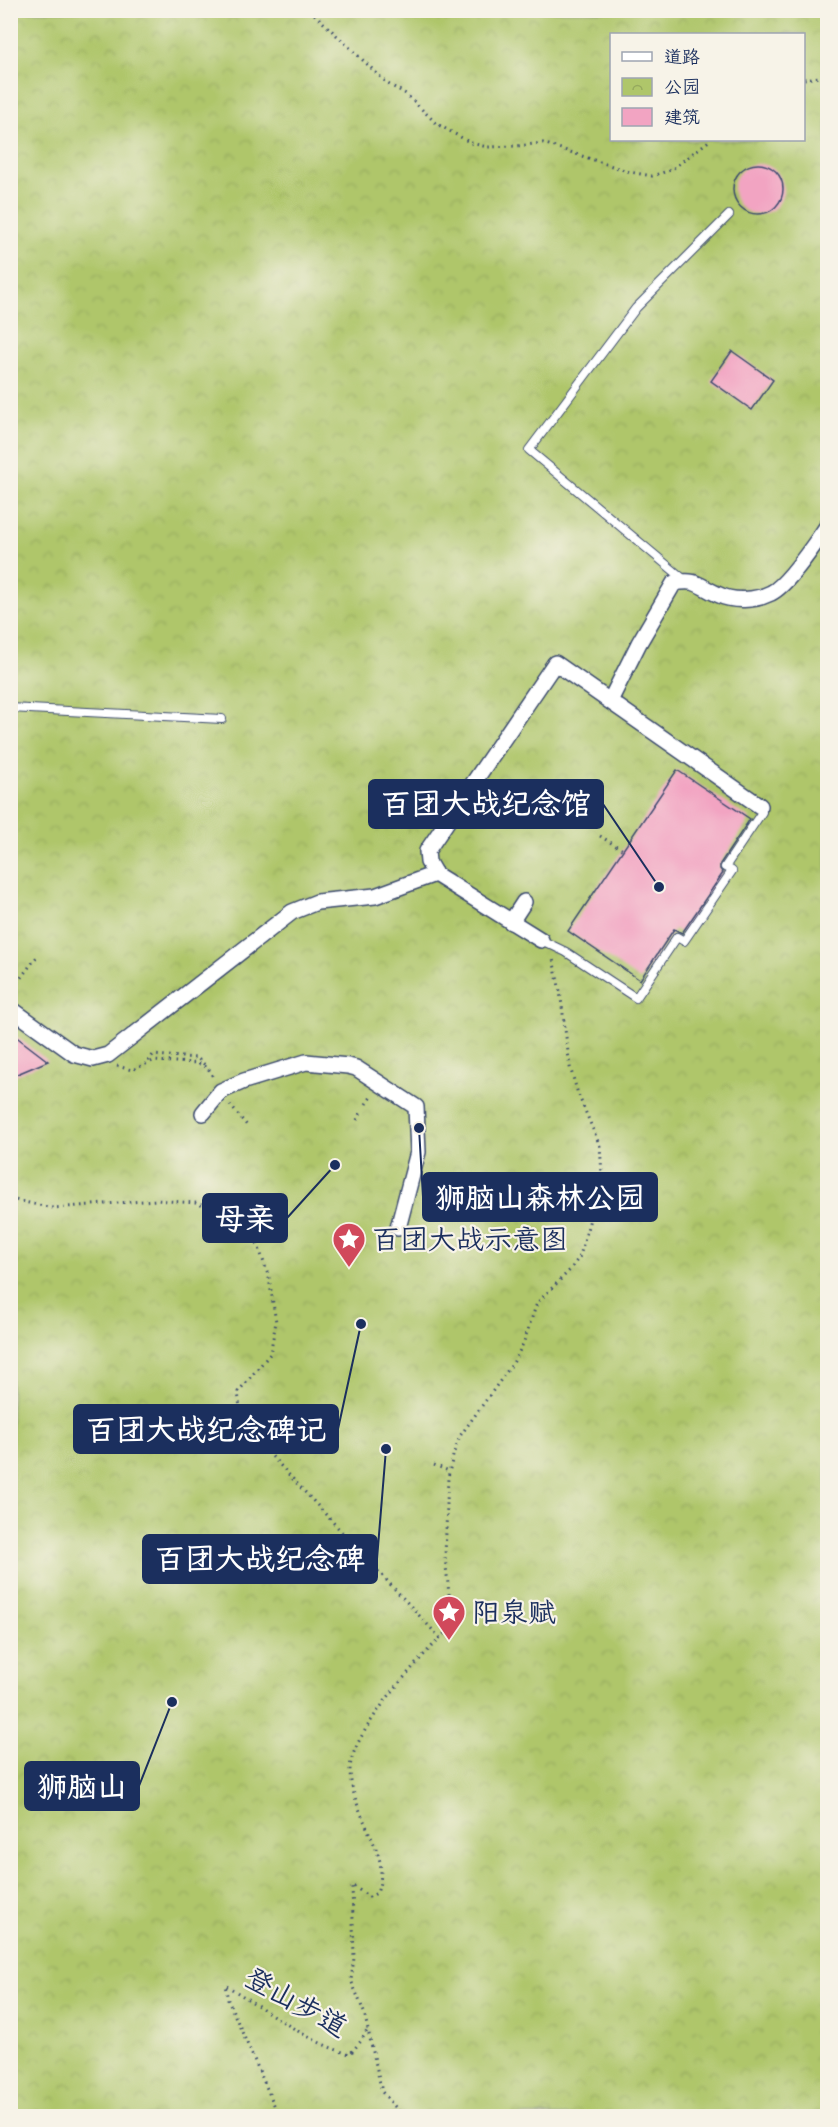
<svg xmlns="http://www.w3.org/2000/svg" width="838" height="2127" font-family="Caveat,'LXGW WenKai TC',sans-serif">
	<defs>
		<pattern id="park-crowns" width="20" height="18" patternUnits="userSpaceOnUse" patternTransform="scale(1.5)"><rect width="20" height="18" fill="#afc66a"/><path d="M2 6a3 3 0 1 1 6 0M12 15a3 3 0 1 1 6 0" fill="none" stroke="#96aa5e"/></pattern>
	</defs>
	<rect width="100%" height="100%" fill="#f7f3e8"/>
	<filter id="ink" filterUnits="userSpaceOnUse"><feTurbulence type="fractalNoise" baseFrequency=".0167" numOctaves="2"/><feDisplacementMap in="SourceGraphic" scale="12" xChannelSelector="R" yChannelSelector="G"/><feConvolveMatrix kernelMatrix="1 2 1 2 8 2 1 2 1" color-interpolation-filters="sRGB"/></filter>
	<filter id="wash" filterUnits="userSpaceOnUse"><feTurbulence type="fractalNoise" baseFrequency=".008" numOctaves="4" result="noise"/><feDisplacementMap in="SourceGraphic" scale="24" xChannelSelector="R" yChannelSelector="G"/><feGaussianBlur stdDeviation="1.35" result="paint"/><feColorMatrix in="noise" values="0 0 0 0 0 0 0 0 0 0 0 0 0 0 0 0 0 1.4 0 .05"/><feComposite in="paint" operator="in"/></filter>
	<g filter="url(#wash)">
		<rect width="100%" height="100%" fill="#f1e5cb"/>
		<path fill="url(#park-crowns)" stroke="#657a64" stroke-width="1.5" fill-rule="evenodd" d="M11 11H827V2116H11ZM612 34H804V140H612Z"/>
		<g id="blocks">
			<g fill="#f2a4c2">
				<circle cx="758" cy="189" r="25"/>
				<path d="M732 351 773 380 752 410 711 381Z"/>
				<path d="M677 770 750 819 720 864V869L723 873 682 933 674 929 640 980 568 931Z"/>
				<path d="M10 1032 48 1061 10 1077Z"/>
			</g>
		</g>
	</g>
	<g filter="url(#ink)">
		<use href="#blocks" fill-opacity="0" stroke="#3b4a6e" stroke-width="1.5"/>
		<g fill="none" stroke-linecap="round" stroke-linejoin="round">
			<defs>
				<g id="lane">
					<path d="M686 581 529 450 636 308 729 215"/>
					<path d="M10 708 222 719"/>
					<path d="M541 940 566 952 636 998 677 937 684 941 732 871 725 867 762 812 760 806"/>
				</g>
				<g id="street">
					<path d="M610 701 639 643 674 583C698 579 697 585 717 594 733 602 755 601 771 593 788 585 816 542 828 525"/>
					<path d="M435 874 541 940"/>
					<path d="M511 922 524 902"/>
					<path d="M10 1008 74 1054 93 1059 108 1055 292 912 317 902 375 896 435 874 428 862 427 851 555 663 760 806"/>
					<path d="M203 1113 221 1091 244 1081 306 1062 348 1066 356 1068 416 1107 418 1152 398 1228"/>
				</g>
			</defs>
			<use href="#lane" stroke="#3b4a6e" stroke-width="10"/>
			<use href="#street" stroke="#3b4a6e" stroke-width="18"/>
			<g stroke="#3b4a6e" stroke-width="3" stroke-dasharray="1.5 4.5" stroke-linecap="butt">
				<path d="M310 10 388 84 406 94 437 124 471 143 487 147 517 146 543 143 630 172 652 176 671 170 710 140"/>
				<path d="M804 79 828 76"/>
				<path d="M600 836 623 850"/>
				<path d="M10 992 39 954"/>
				<path d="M148 1061 153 1055 197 1058 205 1065"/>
				<path d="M117 1066 132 1070 153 1061 197 1063 208 1068 214 1079"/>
				<path d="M366 1104 371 1097"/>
				<path d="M230 1105 249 1128"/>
				<path d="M357 1120 361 1112"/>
				<path d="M10 1199 53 1208 156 1200 195 1203 232 1215 248 1227 258 1245 269 1278 276 1322 270 1354 238 1392 242 1424 440 1638 447 1631 451 1612 445 1557 448 1477 454 1452 460 1436 513 1363 523 1344 537 1303 570 1270 580 1256 602 1174 600 1146 578 1094 570 1067 560 991 553 959"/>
				<path d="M434 1465 449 1471"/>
				<path d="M279 2116 228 2000 225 1985C263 2007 309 2044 350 2054L361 2041 368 2029"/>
				<path d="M403 2116 382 2092 364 2012 351 1980 354 1958 352 1885 369 1897 377 1893C387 1864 376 1850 365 1823 358 1807 350 1787 350 1770 350 1735 415 1663 440 1638"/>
			</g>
			<use href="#lane" stroke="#fff" stroke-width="8"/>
			<use href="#street" stroke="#fff" stroke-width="15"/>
		</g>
	</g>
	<defs>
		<symbol id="sight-pin" viewBox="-11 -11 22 30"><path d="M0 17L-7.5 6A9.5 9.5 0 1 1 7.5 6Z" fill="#d1495b" stroke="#f7f3e8"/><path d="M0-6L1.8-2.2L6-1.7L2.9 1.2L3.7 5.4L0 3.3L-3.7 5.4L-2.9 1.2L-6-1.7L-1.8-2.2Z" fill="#fff"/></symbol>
	</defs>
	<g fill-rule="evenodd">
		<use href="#sight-pin" x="330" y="1220" width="38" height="52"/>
		<use href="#sight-pin" x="430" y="1593" width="38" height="52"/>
	</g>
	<g text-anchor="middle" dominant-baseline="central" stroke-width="4.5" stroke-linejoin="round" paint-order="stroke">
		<g font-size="28" fill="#1b2f5e" stroke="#f7f3e8" text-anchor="start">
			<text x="372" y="1239">百团大战示意图</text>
			<text x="472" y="1612">阳泉赋</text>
		</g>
		<g font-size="28" fill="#1b2f5e" stroke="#f7f3e8">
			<text transform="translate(296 2002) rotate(29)">登山步道</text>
		</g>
	</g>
	<path fill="none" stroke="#1b2f5e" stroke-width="2" d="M659 887L603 804M419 1128L423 1197M335 1165L287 1218M361 1324L338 1429M386 1449L377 1559M172 1702L139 1786"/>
	<g fill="#1b2f5e" stroke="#f7f3e8" stroke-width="2">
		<circle cx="659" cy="887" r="6"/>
		<circle cx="419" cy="1128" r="6"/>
		<circle cx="335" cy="1165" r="6"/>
		<circle cx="361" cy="1324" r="6"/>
		<circle cx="386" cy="1449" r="6"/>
		<circle cx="172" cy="1702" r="6"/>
	</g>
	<g fill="#1b2f5e" stroke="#1b2f5e" stroke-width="2">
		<rect x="369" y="780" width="234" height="48" rx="6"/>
		<rect x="423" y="1173" width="234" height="48" rx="6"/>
		<rect x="203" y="1194" width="84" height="48" rx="6"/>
		<rect x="74" y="1405" width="264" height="48" rx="6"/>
		<rect x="143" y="1535" width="234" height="48" rx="6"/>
		<rect x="25" y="1762" width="114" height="48" rx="6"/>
	</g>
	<g font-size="30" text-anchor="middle" font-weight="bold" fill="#fff">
		<text x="486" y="814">百团大战纪念馆</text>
		<text x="540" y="1208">狮脑山森林公园</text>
		<text x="245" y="1229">母亲</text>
		<text x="206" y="1440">百团大战纪念碑记</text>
		<text x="260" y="1569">百团大战纪念碑</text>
		<text x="82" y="1797">狮脑山</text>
	</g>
	<rect width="838" height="2127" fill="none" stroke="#f7f3e8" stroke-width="36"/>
	<rect x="610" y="33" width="195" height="108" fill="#f7f3e8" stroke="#9fa5b1" stroke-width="1.5"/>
	<rect x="622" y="52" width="30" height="9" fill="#ffffff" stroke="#9fa5b1" stroke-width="1.5"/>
	<text x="664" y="63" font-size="18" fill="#1b2f5e">道路</text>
	<rect x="622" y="78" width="30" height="18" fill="url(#park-crowns)" stroke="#9fa5b1" stroke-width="1.5"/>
	<text x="664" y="93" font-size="18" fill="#1b2f5e">公园</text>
	<rect x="622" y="108" width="30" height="18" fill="#f2a4c2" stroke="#9fa5b1" stroke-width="1.5"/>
	<text x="664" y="123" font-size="18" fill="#1b2f5e">建筑</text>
</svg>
